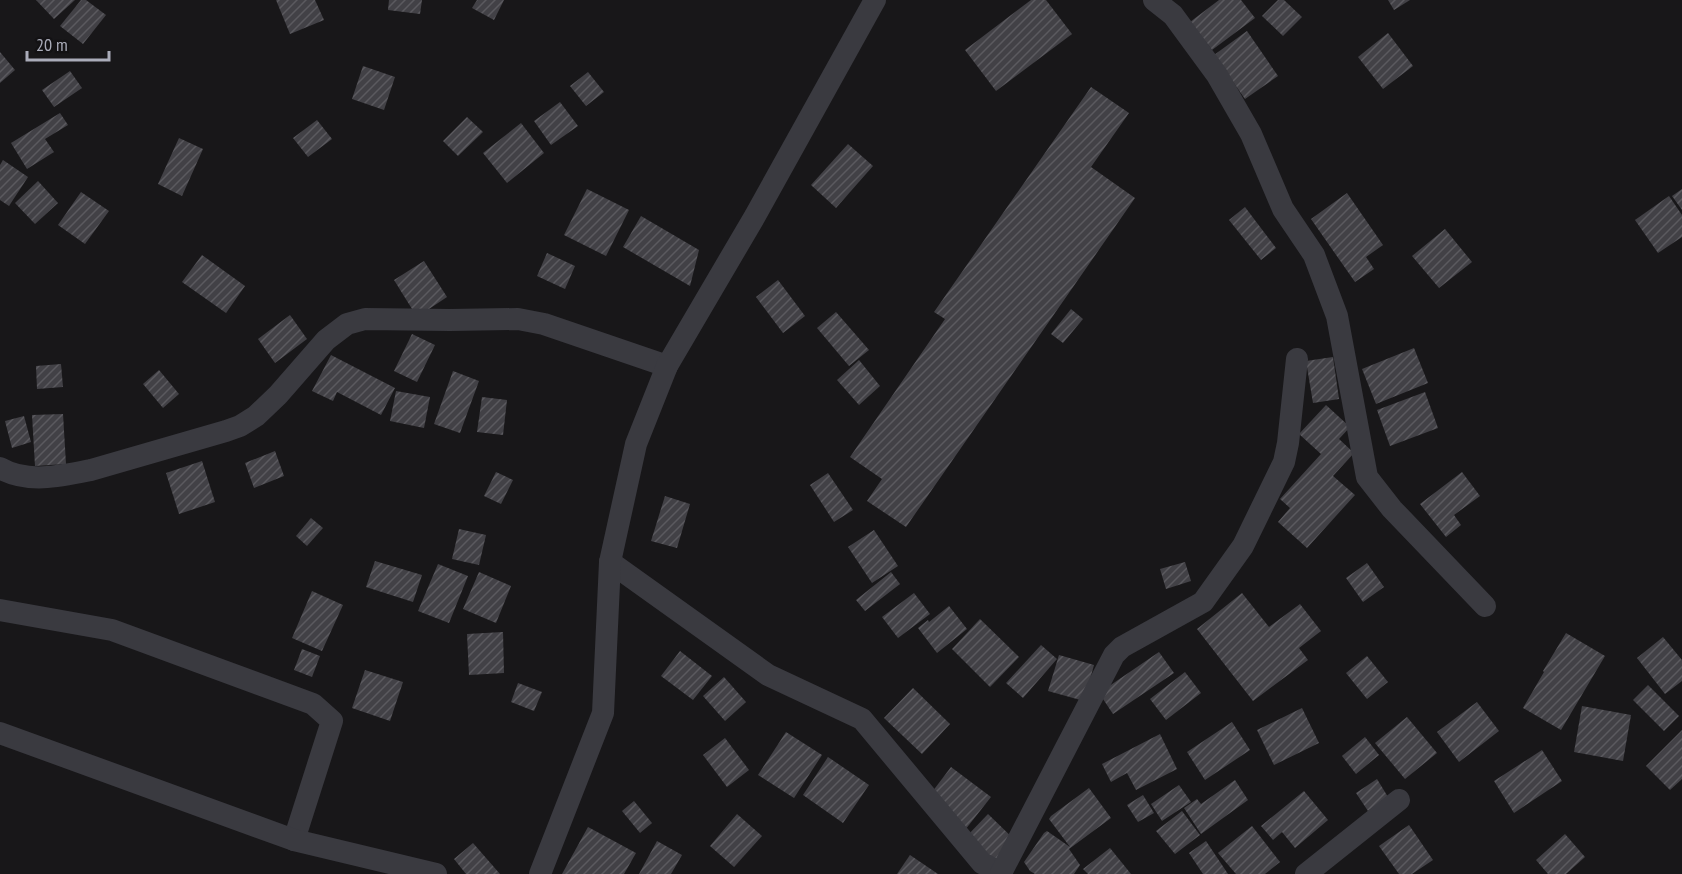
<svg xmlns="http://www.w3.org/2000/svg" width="1682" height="874" font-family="'PT Sans Narrow',sans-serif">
	<defs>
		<pattern id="building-hatch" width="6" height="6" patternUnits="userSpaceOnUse" patternTransform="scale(1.5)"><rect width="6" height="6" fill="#424146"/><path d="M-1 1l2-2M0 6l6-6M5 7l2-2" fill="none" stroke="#5b5a5f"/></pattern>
	</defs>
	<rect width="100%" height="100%" fill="#181719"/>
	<g fill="url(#building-hatch)">
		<path d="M36 0H75L54 19Z"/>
		<path d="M81 0H86L106 15 83 44 60 26Z"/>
		<path d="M276 0H315L324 20 290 34Z"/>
		<path d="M389 0H422L420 14 388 10Z"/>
		<path d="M477 0H504L494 20 472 8Z"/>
		<path d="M1031 0H1046L1072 34 996 91 965 50Z"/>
		<path d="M1219 0H1241L1255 18 1212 50 1190 22Z"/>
		<path d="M1278 0H1284L1302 17 1283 36 1262 16Z"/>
		<path d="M1388 0H1410L1394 10Z"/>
		<path d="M1247 31 1278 76 1245 99 1214 55Z"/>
		<path d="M1388 33 1413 66 1383 89 1358 57Z"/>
		<path d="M0 52 15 70 0 83Z"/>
		<path d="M363 66 395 77 384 110 352 99Z"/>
		<path d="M70 71 82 88 54 107 42 90Z"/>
		<path d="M588 72 604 92 586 106 570 86Z"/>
		<path d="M1091 87 1129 113 1091 167 1135 198 906 527 867 501 882 479 850 457 945 319 934 312Z"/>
		<path d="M560 102 578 126 551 145 534 121Z"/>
		<path d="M60 113 68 125 45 139 54 152 27 169 11 143Z"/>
		<path d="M467 117 483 132 458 156 443 141Z"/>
		<path d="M317 120 332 139 308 157 293 138Z"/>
		<path d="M521 123 544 153 507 183 483 153Z"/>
		<path d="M179 138 203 149 182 196 158 184Z"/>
		<path d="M848 144 873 166 836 208 811 185Z"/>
		<path d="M3 160 28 177 9 206 0 200V165Z"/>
		<path d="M38 181 58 203 35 224 15 203Z"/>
		<path d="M587 189 629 210 606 256 564 235Z"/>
		<path d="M1682 189V210L1672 196Z"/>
		<path d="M81 192 109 211 85 244 58 225Z"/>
		<path d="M1347 193 1383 245 1366 257 1374 269 1355 282 1311 219Z"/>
		<path d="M1669 196 1682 215V237L1658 253 1635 220Z"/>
		<path d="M1245 207 1276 248 1261 260 1229 220Z"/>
		<path d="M641 216 699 250 690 286 623 247Z"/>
		<path d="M1445 229 1472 262 1439 288 1412 256Z"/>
		<path d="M547 253 575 266 565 289 537 276Z"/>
		<path d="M202 255 245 286 226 313 182 282Z"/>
		<path d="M424 261 447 297 417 317 394 280Z"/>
		<path d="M778 280 805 316 783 333 756 297Z"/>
		<path d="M1071 309 1083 319 1063 343 1051 334Z"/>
		<path d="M836 312 869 350 849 366 817 328Z"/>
		<path d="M290 315 307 339 275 363 258 339Z"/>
		<path d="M412 334 435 345 417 382 394 371Z"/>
		<path d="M1414 348 1428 383 1376 404 1362 369Z"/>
		<path d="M331 355 395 388 381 415 337 392 333 401 312 391Z"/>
		<path d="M1333 357 1339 399 1313 403 1306 361Z"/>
		<path d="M859 360 880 386 859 405 837 380Z"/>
		<path d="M61 364 63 387 37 389 36 366Z"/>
		<path d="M159 370 179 394 163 408 143 384Z"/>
		<path d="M453 371 479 381 460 433 434 424Z"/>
		<path d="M396 391 430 397 424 428 390 421Z"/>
		<path d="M1425 392 1438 428 1390 446 1377 410Z"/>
		<path d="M482 397 507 400 503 435 477 432Z"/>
		<path d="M1326 405 1350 427 1339 439 1354 453 1333 476 1355 495 1307 548 1278 522 1290 508 1280 499 1321 454 1299 434Z"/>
		<path d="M63 414 66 464 35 466 32 415Z"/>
		<path d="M24 416 31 442 12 448 5 421Z"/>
		<path d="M275 451 284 476 254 488 245 463Z"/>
		<path d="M202 461 215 502 179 514 166 473Z"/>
		<path d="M496 472 513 480 501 504 484 496Z"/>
		<path d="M1462 472 1480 496 1454 515 1461 525 1446 537 1420 504Z"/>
		<path d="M828 473 853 510 834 522 810 485Z"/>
		<path d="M665 496 690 504 677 548 651 541Z"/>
		<path d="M311 518 323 528 307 546 296 536Z"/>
		<path d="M459 529 486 535 479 565 452 559Z"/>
		<path d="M874 530 898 566 872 583 848 547Z"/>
		<path d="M375 561 422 575 413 602 366 587Z"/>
		<path d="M1185 562 1191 581 1166 589 1160 569Z"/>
		<path d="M1367 563 1384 587 1363 602 1346 578Z"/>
		<path d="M438 564 468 576 449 623 418 611Z"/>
		<path d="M479 572 511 586 496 623 463 609Z"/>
		<path d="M891 572 900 584 865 611 856 600Z"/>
		<path d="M312 591 343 605 322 651 292 638Z"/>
		<path d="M914 593 930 614 898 638 882 617Z"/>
		<path d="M1242 593 1269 627 1300 604 1321 631 1299 648 1308 660 1253 701 1197 629Z"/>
		<path d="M949 606 967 629 937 653 918 628 928 620 929 622Z"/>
		<path d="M980 619 1019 657 990 687 952 649Z"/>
		<path d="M503 632 504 673 469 675 467 634Z"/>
		<path d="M1566 633 1605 656 1561 730 1523 708 1544 672 1543 671Z"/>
		<path d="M1663 637 1682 660V681L1665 694 1637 658Z"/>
		<path d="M1041 645 1057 659 1023 698 1006 683Z"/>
		<path d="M302 649 320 656 312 677 294 670Z"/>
		<path d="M680 651 712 676 693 700 661 676Z"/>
		<path d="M1159 652 1174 673 1113 714 1099 693Z"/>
		<path d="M1059 655 1094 665 1084 701 1048 691Z"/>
		<path d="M1367 656 1388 682 1367 699 1346 673Z"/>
		<path d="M365 670 403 682 390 721 352 708Z"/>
		<path d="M1185 672 1201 693 1166 720 1150 699Z"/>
		<path d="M724 677 746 702 725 721 703 696Z"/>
		<path d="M518 683 542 692 534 711 511 702Z"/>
		<path d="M1648 685 1679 716 1664 731 1633 700Z"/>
		<path d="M913 688 950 724 922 754 884 718Z"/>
		<path d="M1477 702 1499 731 1459 762 1437 732Z"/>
		<path d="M1582 706 1631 715 1623 761 1574 752Z"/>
		<path d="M1302 708 1319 743 1274 765 1257 730Z"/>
		<path d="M1407 717 1437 753 1405 779 1375 743Z"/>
		<path d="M1232 722 1250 750 1205 780 1187 752Z"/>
		<path d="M1682 730V779L1670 790 1646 766Z"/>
		<path d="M786 732 822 755 794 798 758 775Z"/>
		<path d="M1160 734 1177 769 1136 790 1127 773 1111 782 1102 764Z"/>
		<path d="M1365 737 1379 755 1356 774 1342 756Z"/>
		<path d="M725 738 749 770 727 787 703 755Z"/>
		<path d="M1542 750 1562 781 1514 813 1494 781Z"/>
		<path d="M828 757 869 785 843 823 803 795Z"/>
		<path d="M951 767 991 797 965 830 926 800Z"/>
		<path d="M1377 779 1388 797 1368 811 1356 793Z"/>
		<path d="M1235 780 1248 800 1201 834 1184 808 1197 799 1201 804Z"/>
		<path d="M1179 785 1191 802 1162 821 1151 804Z"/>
		<path d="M1089 788 1111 818 1069 849 1080 865 1074 874H1035L1030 871 1024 862 1044 833 1047 831 1070 847 1049 819 1051 816Z"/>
		<path d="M1304 791 1328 820 1295 848 1282 832 1273 840 1261 826Z"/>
		<path d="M1143 795 1154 813 1138 822 1127 805Z"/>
		<path d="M634 801 652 823 640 833 622 811Z"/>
		<path d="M1182 811 1200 835 1175 854 1156 831Z"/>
		<path d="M737 814 762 836 734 867 710 846Z"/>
		<path d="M988 814 1019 844 996 867 966 837Z"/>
		<path d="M1409 825 1433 860 1412 874H1399L1379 846Z"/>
		<path d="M1252 826 1280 862 1265 874H1236L1218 853Z"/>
		<path d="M588 827 636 853 624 874H562Z"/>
		<path d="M1565 834 1585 857 1566 874H1548L1536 860Z"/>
		<path d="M657 841 682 855 671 874H639Z"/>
		<path d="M1206 841 1228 874H1203L1189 853Z"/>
		<path d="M473 843 500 874H466L454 859Z"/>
		<path d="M1110 848 1131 874H1088L1083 869Z"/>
		<path d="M910 855 938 874H897Z"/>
	</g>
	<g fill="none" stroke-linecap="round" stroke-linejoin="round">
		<g stroke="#3a3a40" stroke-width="22">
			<path d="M1154 0 1173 15 1217 75 1251 134 1283 209 1314 255 1337 316 1367 477 1392 509 1485 606"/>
			<path d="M0 468C27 484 62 476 91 470L226 431 240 426 256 416 278 395 326 340 347 324 365 319 450 320 518 319 544 324 667 366"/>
			<path d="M610 562 768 675 862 719 982 863 1002 874"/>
			<path d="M0 610 112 630 313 704 332 721 294 840"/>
			<path d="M0 733 294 840 436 874"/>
			<path d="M1001 873 1114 655 1122 647 1203 602 1243 546 1284 462 1288 443 1297 359"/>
			<path d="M540 874 603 713 610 562 636 444 667 366 755 216 875 0"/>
			<path d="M1306 874 1399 800"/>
		</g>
	</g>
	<path d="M27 51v9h82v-9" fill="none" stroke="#aaacb9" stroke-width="3"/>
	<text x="36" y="51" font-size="18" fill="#aaacb9" stroke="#131214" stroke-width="4.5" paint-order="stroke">20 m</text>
</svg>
